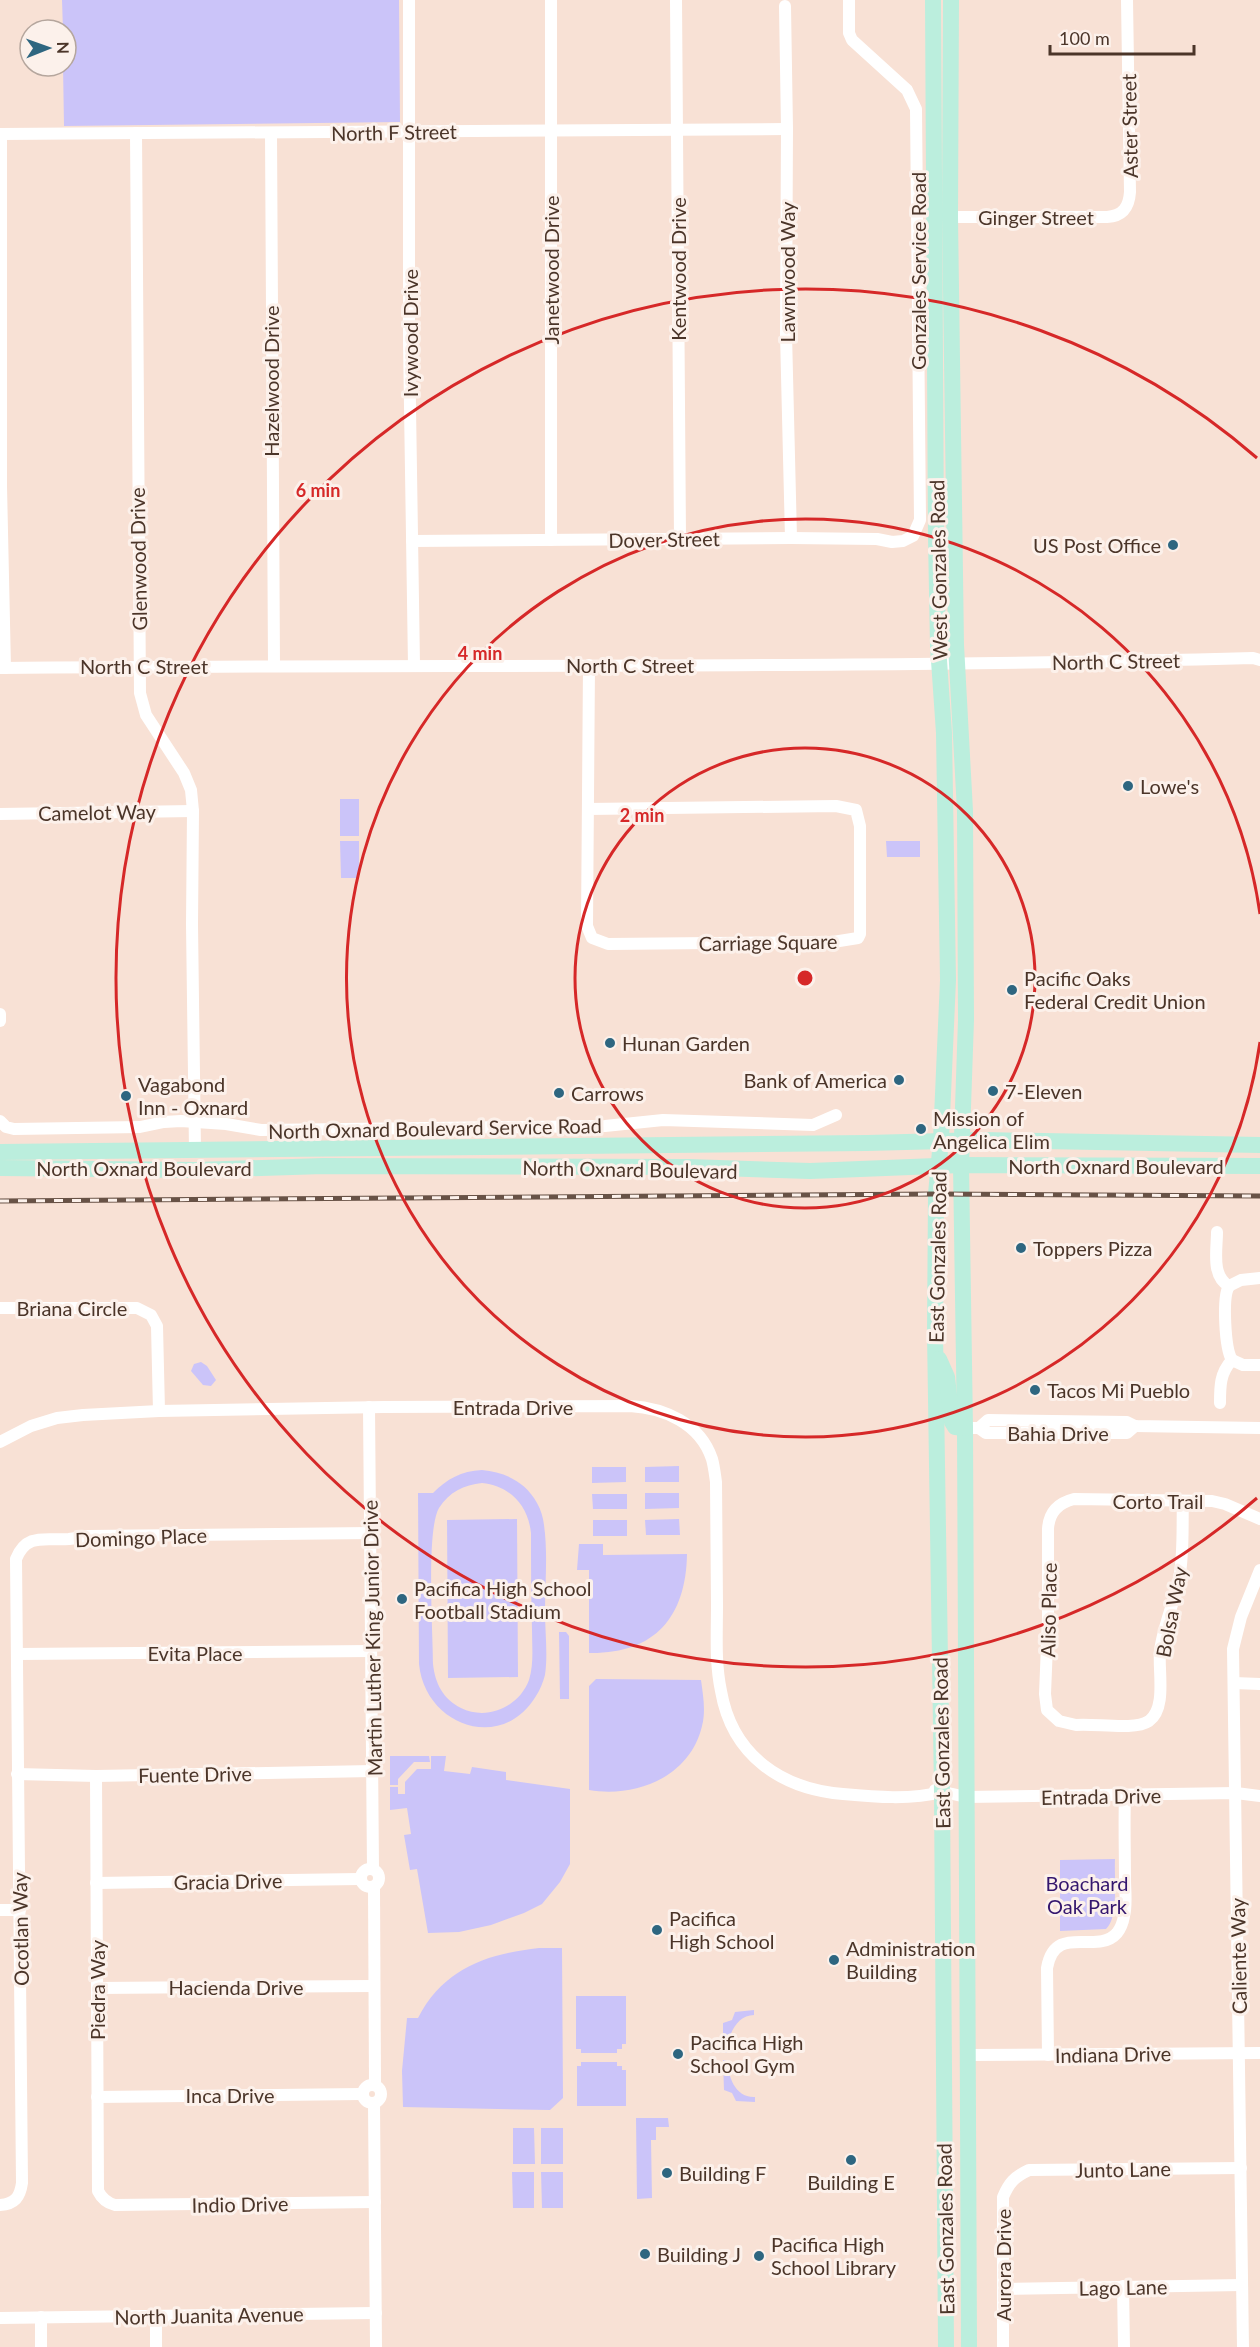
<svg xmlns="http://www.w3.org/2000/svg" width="1260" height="2347" font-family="Lato,sans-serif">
	<rect width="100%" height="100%" fill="#f8e1d5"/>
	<g fill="#cbc4f9" fill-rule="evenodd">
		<path d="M62 0H399L400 122 64 126 63 66H66V30H63Z"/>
		<rect x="340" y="799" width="19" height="37"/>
		<path d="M340 841H359V878H341Z"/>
		<path d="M886 841H920V857H887Z"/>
		<path d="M201 1362 207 1366 216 1380 211 1386 203 1385 191 1371 194 1364Z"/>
		<path d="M679 1466V1482H645V1467Z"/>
		<path d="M592 1467H626V1482L592 1483Z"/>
		<path d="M482 1470C505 1472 526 1482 537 1503 541 1510 543 1517 544 1525 548 1553 545 1583 545 1611 545 1632 548 1655 545 1675 543 1682 540 1690 536 1696 502 1753 425 1726 419 1664L418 1493H433C447 1479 461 1471 482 1470ZM482 1483C510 1486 528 1505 531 1533 531 1565 531 1597 532 1630 532 1646 534 1664 529 1680 519 1707 487 1721 461 1708 443 1699 435 1683 433 1664 433 1632 426 1530 439 1508 449 1492 464 1485 482 1483Z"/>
		<path d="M645 1493H679V1508L645 1509Z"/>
		<path d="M592 1494H627V1509H593Z"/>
		<path d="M517 1519 518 1677 448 1678 447 1520Z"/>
		<path d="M679 1519 680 1535H646L645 1520Z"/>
		<rect x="593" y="1520" width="34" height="16"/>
		<path d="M579 1544H603V1555L687 1554C686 1618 654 1654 589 1653V1570H577Z"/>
		<path d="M559 1632H566L569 1636V1699H560Z"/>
		<path d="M596 1679 701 1680C703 1695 706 1711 702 1726 690 1777 636 1798 589 1790V1686Z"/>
		<path d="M390 1756H429L430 1762H414L398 1779V1785H390Z"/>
		<path d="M431 1756H446L444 1771 470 1774 472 1767 506 1772V1780L570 1789V1864L560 1882 542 1904 524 1913 491 1925 459 1932 428 1933 417 1869 410 1870 404 1835 411 1834 407 1808 390 1810V1787H398V1794H405V1782L417 1769H431Z"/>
		<path d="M1115 1859C1114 1876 1119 1918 1106 1929L1060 1931V1860Z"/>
		<path d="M539 1948H562L563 2098 550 2110 403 2107 402 2071 407 2018H418C444 1968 487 1954 539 1948Z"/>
		<path d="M576 1996H626V2044H622V2049H617V2053H581V2049H576Z"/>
		<path d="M754 2010V2015C736 2015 727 2037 727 2053H723V2023L732 2020 735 2012Z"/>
		<path d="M723 2060H727C728 2076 735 2098 755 2097V2102L736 2101 732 2093 724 2090Z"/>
		<path d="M581 2062H617V2066H622V2070H626V2106H577V2066H581Z"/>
		<path d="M636 2118H668L669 2127H656V2140H651L652 2198 637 2199Z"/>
		<path d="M513 2128H534L535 2164H513Z"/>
		<rect x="541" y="2128" width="22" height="36"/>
		<path d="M512 2172H534V2208H513Z"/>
		<path d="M541 2172H563V2208H542Z"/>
	</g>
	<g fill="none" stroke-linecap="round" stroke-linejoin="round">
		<g stroke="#fff" stroke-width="12">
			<path d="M409 0V342L414 665"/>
			<path d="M676 0 680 539"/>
			<path d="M785 6 787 129 786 334 791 538"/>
			<path d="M136 133 140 693 146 715 184 773 191 790 193 811 192 924 195 1151"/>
			<path d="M271 133 274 666"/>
			<path d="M0 134 787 129"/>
			<path d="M1 134V486L5 668"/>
			<path d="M950 217H1107C1123 216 1129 207 1130 192L1127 0"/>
			<path d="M551 540V0"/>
			<path d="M412 541 791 538 877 539 892 542 903 541 913 536 920 520 916 109 907 90 852 40 849 33V0"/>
			<path d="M0 668C418 664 835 669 1253 658L1260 660"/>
			<path d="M588 809 836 806 856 810 860 826V934L858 938 833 942 608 944 592 938 587 926 589 665"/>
			<path d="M0 814 193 811"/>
			<path d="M0 1014V1021"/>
			<path d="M0 1121 6 1127 14 1129 140 1127 164 1122 181 1121 226 1124 261 1130 605 1126 663 1120 813 1125 836 1115"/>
			<path d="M1217 1232C1217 1250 1211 1276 1229 1286"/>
			<path d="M1229 1286 1241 1280 1260 1278"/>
			<path d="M0 1308H137L151 1315 157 1326 159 1411"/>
			<path d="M1232 1360 1243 1365H1260"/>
			<path d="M1220 1403C1220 1386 1220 1373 1232 1360 1225 1349 1222 1297 1229 1286"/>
			<path d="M369 1407 373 1869"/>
			<path d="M973 1428H979L986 1433H1127L1135 1426"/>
			<path d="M979 1428 988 1420 1127 1422 1135 1426 1260 1428"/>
			<path d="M0 1442 31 1426 57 1418 83 1415 159 1411 384 1407 630 1406C664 1408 700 1423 712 1459 714 1466 715 1475 716 1482 716 1523 717 1564 717 1605 717 1634 715 1663 721 1691 732 1755 781 1789 843 1794 875 1797 911 1800 942 1792"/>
			<path d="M1183 1501C1182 1527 1184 1554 1179 1579 1174 1603 1163 1627 1160 1651 1158 1671 1167 1708 1149 1721 1134 1731 1095 1723 1076 1725L1059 1721 1047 1710 1045 1694 1048 1620V1529C1049 1512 1058 1503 1074 1499L1212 1501 1225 1504 1260 1519"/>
			<path d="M18 1654 371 1651"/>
			<path d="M1234 1683 1260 1684"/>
			<path d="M17 1774 96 1776 373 1771"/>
			<path d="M96 1776 98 2191C102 2199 107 2203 115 2205L375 2202"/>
			<path d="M935 1790 966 1797 1236 1793 1260 1796"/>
			<circle cx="370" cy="1878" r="9"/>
			<path d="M96 1883 360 1879"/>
			<path d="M374 1887 375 2085"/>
			<path d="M0 1910H20"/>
			<path d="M97 1988 374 1986"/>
			<path d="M967 2055 1260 2053"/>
			<path d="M1048 2055 1047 1968C1055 1922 1097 1956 1117 1933 1121 1928 1123 1922 1124 1916 1127 1905 1125 1891 1125 1879 1125 1851 1124 1824 1125 1796"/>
			<circle cx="372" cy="2094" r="9"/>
			<path d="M97 2097 362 2094"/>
			<path d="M374 2103 376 2347"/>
			<path d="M0 2205C15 2204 20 2197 22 2183L16 1559C27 1532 46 1541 69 1539 76 1538 82 1537 88 1536L371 1533"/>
			<path d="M1123 2286 1124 2347"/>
			<path d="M1003 2289 1242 2285"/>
			<path d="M156 2316V2347"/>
			<path d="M41 2317V2347"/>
			<path d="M0 2318 376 2313"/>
			<path d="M1003 2347V2197C1009 2183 1014 2177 1029 2170L1241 2168"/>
			<path d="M1243 2347 1233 1649 1241 1617 1260 1570"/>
		</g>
		<g stroke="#bed" stroke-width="16">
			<path d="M933 0 936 537 938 646 944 733 948 980 941 1140 936 1194 935 1333 942 1792 946 2347"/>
			<path d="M951 0 950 217 956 645 965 811 966 1020 961 1165 965 1428 969 2347"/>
			<path d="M0 1152 867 1143 983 1140 1260 1145"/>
			<path d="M0 1168 196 1170 323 1166 689 1167 810 1171 961 1165 1260 1166"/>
			<path d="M939 1359 947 1377 952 1422 955 1427 965 1428"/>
		</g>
		<defs>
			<path id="rail" d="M0 1201 936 1194 1260 1196"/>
		</defs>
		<use href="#rail" stroke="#685246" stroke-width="5"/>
		<use href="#rail" stroke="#fcf1eb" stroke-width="3" stroke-dasharray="9" stroke-linecap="butt"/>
	</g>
	<g fill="none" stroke="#d62828" stroke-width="3">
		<circle cx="805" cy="978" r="230"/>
		<path d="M1260 1042A459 459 0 1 1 1260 914"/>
		<path d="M1257 1498A689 689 0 1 1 1257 458"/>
	</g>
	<g fill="#2e6680" stroke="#fcf1eb" stroke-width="2">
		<circle cx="1173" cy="545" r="6"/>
		<circle cx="1128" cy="786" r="6"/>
		<circle cx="1012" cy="990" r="6"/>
		<circle cx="610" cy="1043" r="6"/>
		<circle cx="899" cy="1080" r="6"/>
		<circle cx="993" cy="1091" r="6"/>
		<circle cx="559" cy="1093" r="6"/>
		<circle cx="126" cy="1096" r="6"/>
		<circle cx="921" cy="1129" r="6"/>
		<circle cx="1021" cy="1248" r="6"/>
		<circle cx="1035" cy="1390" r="6"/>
		<circle cx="402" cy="1599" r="6"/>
		<circle cx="657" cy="1930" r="6"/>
		<circle cx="834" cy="1960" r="6"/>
		<circle cx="678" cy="2054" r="6"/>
		<circle cx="851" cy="2160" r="6"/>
		<circle cx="667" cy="2173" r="6"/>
		<circle cx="645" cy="2254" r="6"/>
		<circle cx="759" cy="2256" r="6"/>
	</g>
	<g text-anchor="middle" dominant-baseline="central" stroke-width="6" stroke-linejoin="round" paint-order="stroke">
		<g font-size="20" fill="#4b3529" stroke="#fcf1eb">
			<text transform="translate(1129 126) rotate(-91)">Aster Street</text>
			<text transform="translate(394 132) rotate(-1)">North F Street</text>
			<text x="1036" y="217">Ginger Street</text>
			<text transform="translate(678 269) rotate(-90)">Kentwood Drive</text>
			<text transform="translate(551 270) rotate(-90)">Janetwood Drive</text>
			<text transform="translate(918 271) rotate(-90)">Gonzales Service Road</text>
			<text transform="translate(787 272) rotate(-90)">Lawnwood Way</text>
			<text transform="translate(410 333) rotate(-90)">Ivywood Drive</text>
			<text transform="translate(271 381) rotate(-90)">Hazelwood Drive</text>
			<text transform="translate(664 539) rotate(-1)">Dover Street</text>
			<text transform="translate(138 559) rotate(-91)">Glenwood Drive</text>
			<text transform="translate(938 570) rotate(-91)">West Gonzales Road</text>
			<text transform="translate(1116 661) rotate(-1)">North C Street</text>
			<text x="630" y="665">North C Street</text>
			<text x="144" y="666">North C Street</text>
			<text transform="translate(97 812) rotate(-1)">Camelot Way</text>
			<text transform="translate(768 942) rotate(-1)">Carriage Square</text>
			<text transform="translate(435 1128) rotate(-1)">North Oxnard Boulevard Service Road</text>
			<text x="1116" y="1166">North Oxnard Boulevard</text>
			<text x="144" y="1168">North Oxnard Boulevard</text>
			<text transform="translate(630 1169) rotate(1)">North Oxnard Boulevard</text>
			<text transform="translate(937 1257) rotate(-89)">East Gonzales Road</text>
			<text x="72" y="1308">Briana Circle</text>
			<text x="513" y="1407">Entrada Drive</text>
			<text x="1058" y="1433">Bahia Drive</text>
			<text x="1158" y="1501">Corto Trail</text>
			<text transform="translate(141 1537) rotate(-2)">Domingo Place</text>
			<text transform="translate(1048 1610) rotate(-89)">Aliso Place</text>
			<text transform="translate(1171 1612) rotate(-79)">Bolsa Way</text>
			<text transform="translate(372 1638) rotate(-91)">Martin Luther King Junior Drive</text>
			<text x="195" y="1653">Evita Place</text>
			<text transform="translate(941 1743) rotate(-91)">East Gonzales Road</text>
			<text transform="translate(195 1774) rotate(-1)">Fuente Drive</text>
			<text transform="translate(1101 1796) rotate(-1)">Entrada Drive</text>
			<text transform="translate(228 1881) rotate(-1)">Gracia Drive</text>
			<text transform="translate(20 1929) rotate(-91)">Ocotlan Way</text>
			<text transform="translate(1238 1956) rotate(-91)">Caliente Way</text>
			<text x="236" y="1987">Hacienda Drive</text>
			<text transform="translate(97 1990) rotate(-90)">Piedra Way</text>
			<text transform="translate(1113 2054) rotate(-1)">Indiana Drive</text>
			<text x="230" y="2095">Inca Drive</text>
			<text transform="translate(1123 2169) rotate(-1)">Junto Lane</text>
			<text transform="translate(240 2204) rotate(-1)">Indio Drive</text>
			<text transform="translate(945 2229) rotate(-91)">East Gonzales Road</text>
			<text transform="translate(1003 2265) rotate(-90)">Aurora Drive</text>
			<text transform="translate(1123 2287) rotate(-1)">Lago Lane</text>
			<text transform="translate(209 2315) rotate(-1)">North Juanita Avenue</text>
		</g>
		<g font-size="20" fill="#4b3529" stroke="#fcf1eb" text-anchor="start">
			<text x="1161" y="545" text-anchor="end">US Post Office</text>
			<text x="1140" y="786">Lowe's</text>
			<text x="1024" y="978">Pacific Oaks<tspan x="1024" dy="23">Federal Credit Union</tspan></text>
			<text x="622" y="1043">Hunan Garden</text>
			<text x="887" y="1080" text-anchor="end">Bank of America</text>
			<text x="138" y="1084">Vagabond<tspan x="138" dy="23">Inn - Oxnard</tspan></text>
			<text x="1005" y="1091">7-Eleven</text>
			<text x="571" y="1093">Carrows</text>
			<text x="933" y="1118">Mission of<tspan x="933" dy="23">Angelica Elim</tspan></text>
			<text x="1033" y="1248">Toppers Pizza</text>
			<text x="1047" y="1390">Tacos Mi Pueblo</text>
			<text x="414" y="1588">Pacifica High School<tspan x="414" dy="23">Football Stadium</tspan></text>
			<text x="669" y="1918">Pacifica<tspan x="669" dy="23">High School</tspan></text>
			<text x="846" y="1948">Administration<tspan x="846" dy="23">Building</tspan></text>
			<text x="690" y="2042">Pacifica High<tspan x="690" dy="23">School Gym</tspan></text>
			<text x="679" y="2173">Building F</text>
			<text x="851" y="2182" text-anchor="middle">Building E</text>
			<text x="771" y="2244">Pacifica High<tspan x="771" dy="23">School Library</tspan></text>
			<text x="657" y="2254">Building J</text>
		</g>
		<g font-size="20" fill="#34166e" stroke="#fcf1eb">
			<text x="1087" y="1883">Boachard<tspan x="1087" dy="23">Oak Park</tspan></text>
		</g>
	</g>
	<circle cx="805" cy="978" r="9" fill="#d62828" stroke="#fcf1eb" stroke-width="3"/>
	<g font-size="18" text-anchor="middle" font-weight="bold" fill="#d62828" stroke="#fcf1eb" stroke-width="6" stroke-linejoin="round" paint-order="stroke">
		<text x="318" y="497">6 min</text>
		<text x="480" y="660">4 min</text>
		<text x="642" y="822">2 min</text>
	</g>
	<g transform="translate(48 48) rotate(89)"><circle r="28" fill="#fcf1eb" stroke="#b5a69d" stroke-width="1.5"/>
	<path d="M0-4.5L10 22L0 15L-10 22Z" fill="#2e6680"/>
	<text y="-9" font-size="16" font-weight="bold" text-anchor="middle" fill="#4b3529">N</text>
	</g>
	<path d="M1050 45v9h144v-9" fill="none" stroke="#4b3529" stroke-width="3"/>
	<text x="1059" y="45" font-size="18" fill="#4b3529" stroke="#fcf1eb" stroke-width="4.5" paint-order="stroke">100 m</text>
</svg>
